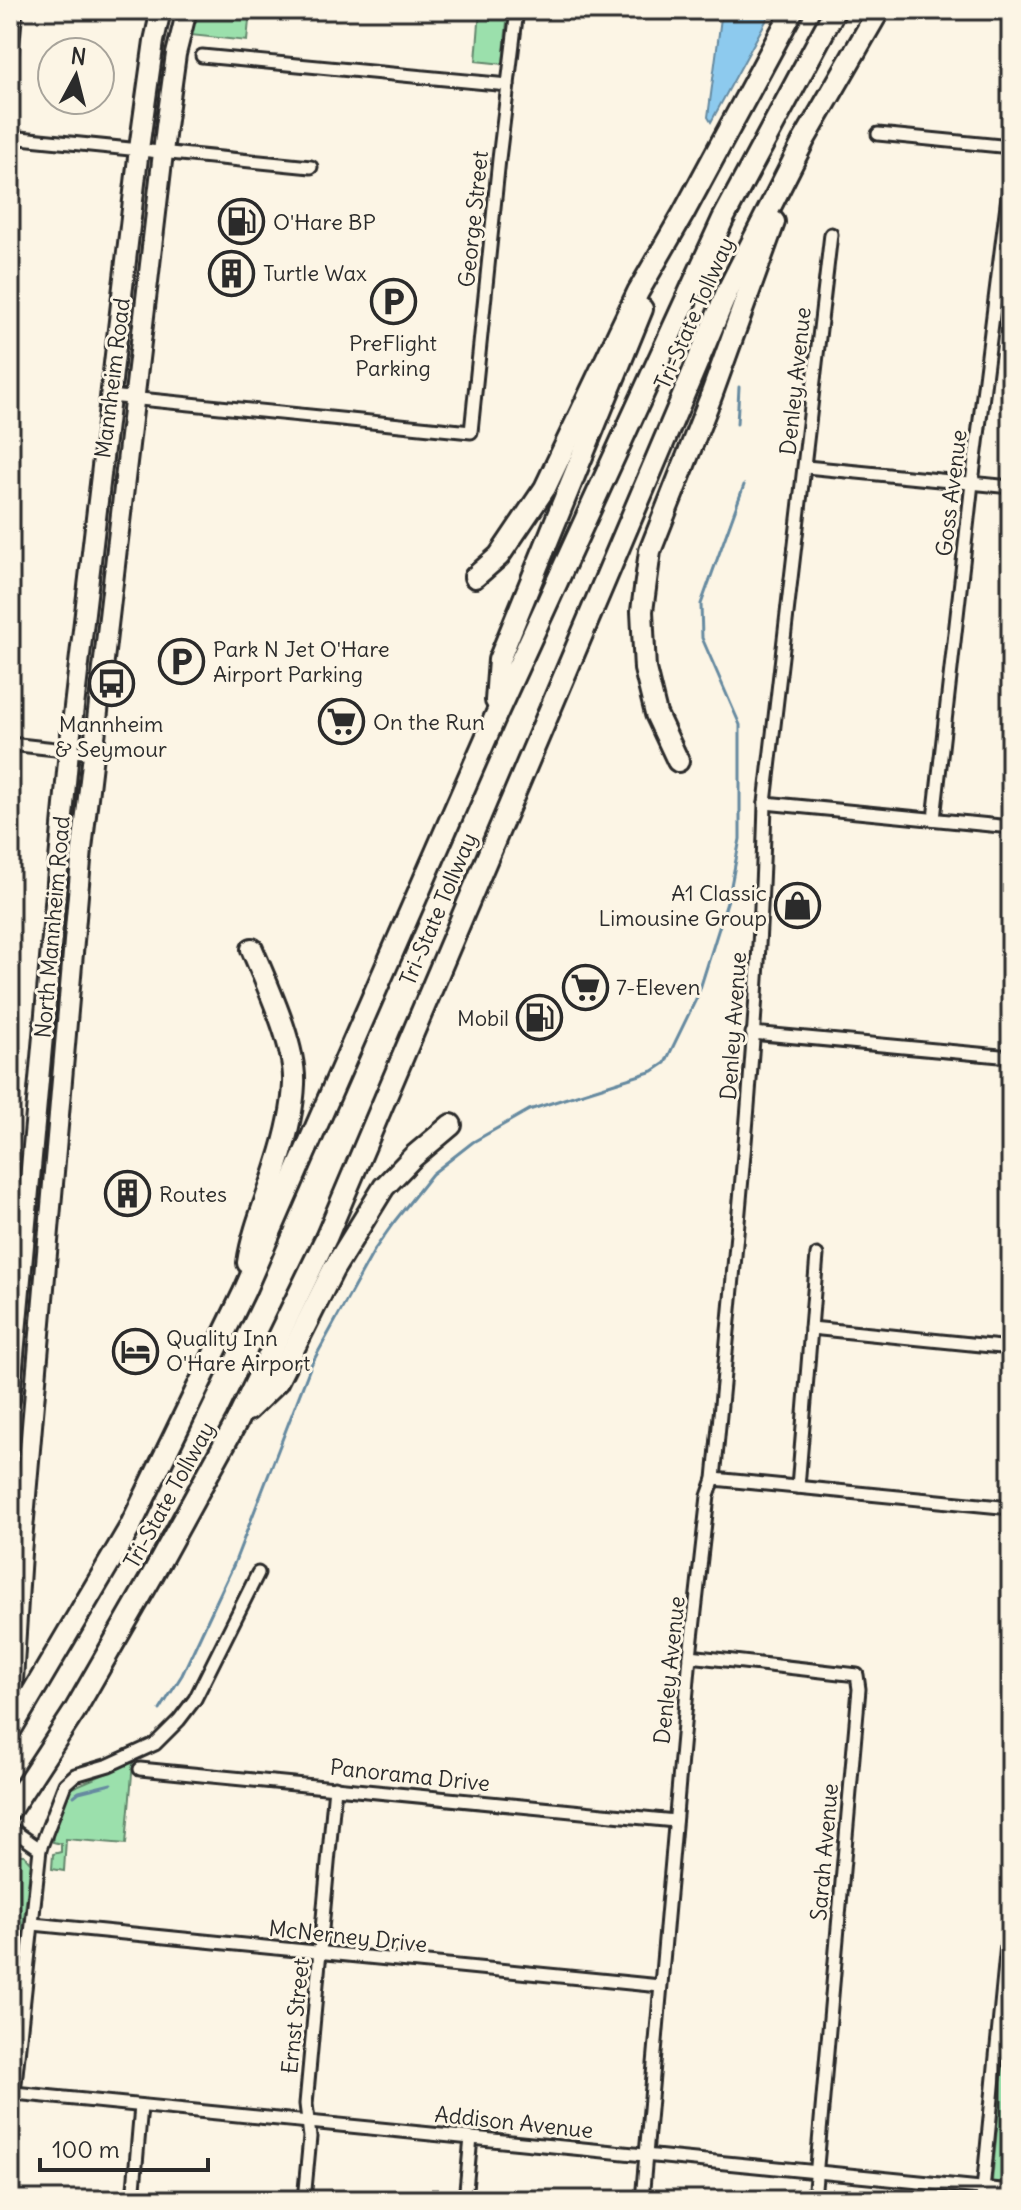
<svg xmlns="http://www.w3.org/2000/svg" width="1021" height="2210" font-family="Delius,sans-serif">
	<rect width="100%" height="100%" fill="#fcf5e5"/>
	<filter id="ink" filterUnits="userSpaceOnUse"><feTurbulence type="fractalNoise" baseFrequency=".0125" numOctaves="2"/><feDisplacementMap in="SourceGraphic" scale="16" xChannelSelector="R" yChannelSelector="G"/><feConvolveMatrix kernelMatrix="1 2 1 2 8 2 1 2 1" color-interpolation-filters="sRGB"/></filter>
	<g filter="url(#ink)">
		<g fill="#9be0ac" stroke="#63866c" stroke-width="2">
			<path d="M197 10H250L247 41 190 35Z"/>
			<path d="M480 10H508L503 64 476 61Z"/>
			<path d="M133 1762 126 1844 66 1839 64 1871 52 1869 53 1854 61 1852V1844L53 1842 52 1831 67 1790Z"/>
			<path d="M19 1855H24L31 1863 20 1949 10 1961V1915L16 1858Z"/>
			<path d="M1004 2053 1011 2054V2184L992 2182Z"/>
		</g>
		<path fill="#8dcaee" stroke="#668aa0" stroke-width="2" d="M722 10H772L711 122 708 117Z"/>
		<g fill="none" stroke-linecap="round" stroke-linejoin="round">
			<g stroke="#668aa0" stroke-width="3">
				<path d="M1005 10 1011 13"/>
				<path d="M737 424 739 387"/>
				<path d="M160 1710 182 1675 234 1564 311 1365 375 1249 394 1222 432 1174 473 1142 529 1110 653 1071 665 1063 698 995 729 896 740 839V725L702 638 701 604 744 485"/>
				<path d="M74 1796 79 1792 111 1784"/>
			</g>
			<defs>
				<g id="minor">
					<path d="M202 56 508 85"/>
					<path d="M10 70 16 10"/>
					<path d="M878 134 1011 147"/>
					<path d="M10 137 311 167"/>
					<path d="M110 396 471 432 499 159 517 10"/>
					<path d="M806 467 1011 487"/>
					<path d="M10 744 92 753"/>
					<path d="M765 803 1011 827"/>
					<path d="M934 819 972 483 1011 172"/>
					<path d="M752 1033 1011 1057"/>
					<path d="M811 1328 1011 1348"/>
					<path d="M714 1479 1011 1508"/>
					<path d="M798 1487 817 1255"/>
					<path d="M690 1656 857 1675 859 1689 814 2200"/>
					<path d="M140 1769 675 1821"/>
					<path d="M10 1828 40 1849 65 1784 75 1775 109 1765 155 1744 179 1720 195 1699 258 1573"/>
					<path d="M33 1924 660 1986"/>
					<path d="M14 2093 1011 2191"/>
					<path d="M10 2106 14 2093 40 1849"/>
					<path d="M133 2200 141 2106"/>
					<path d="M304 2200 310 2137 306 2104 335 1787"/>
					<path d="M465 2200 471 2138"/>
					<path d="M642 2200 690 1656 708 1496 714 1479C735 1254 759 1029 765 803L831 234"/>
					<path d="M982 2200 1011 1903"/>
				</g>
				<g id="primary">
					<path d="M10 1399 69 750 139 149 154 41 161 10"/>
					<path d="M10 1728 21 1553 82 849 166 127 176 54 187 10"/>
				</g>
				<g id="motorway">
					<path d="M475 577 499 556 545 488 638 292 683 214 793 10"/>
					<path d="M496 701 499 660 642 309"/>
					<path d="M678 761 656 714 645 669 642 611 650 551 710 399 774 222"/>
					<path d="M248 1263C253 1228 268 1197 278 1163 286 1138 293 1110 294 1084 296 1046 267 985 252 949"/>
					<path d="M248 1410 277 1382 333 1270 384 1187 413 1157 451 1125"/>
					<path d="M10 1731 129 1529 244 1292 496 715 723 219 835 10"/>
					<path d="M10 1810 74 1712 152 1576 237 1421 326 1238 728 290 804 140 879 10"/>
				</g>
			</defs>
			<use href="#minor" stroke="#2b2b2b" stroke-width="17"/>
			<use href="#primary" stroke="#2b2b2b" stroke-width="24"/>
			<use href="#motorway" stroke="#2b2b2b" stroke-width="26"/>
			<use href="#minor" stroke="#fcf5e5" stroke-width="11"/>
			<use href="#primary" stroke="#fcf5e5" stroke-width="18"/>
			<use href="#motorway" stroke="#fcf5e5" stroke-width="20"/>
		</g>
	</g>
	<defs>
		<symbol id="fuel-ring" viewBox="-11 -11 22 22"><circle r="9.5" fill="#fcf5e5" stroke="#2b2b2b" stroke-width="1.5"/><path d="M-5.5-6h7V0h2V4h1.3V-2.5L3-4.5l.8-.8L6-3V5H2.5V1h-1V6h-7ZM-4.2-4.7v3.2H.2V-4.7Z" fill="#2b2b2b"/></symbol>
		<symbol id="building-ring" viewBox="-11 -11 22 22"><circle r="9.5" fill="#fcf5e5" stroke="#2b2b2b" stroke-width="1.5"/><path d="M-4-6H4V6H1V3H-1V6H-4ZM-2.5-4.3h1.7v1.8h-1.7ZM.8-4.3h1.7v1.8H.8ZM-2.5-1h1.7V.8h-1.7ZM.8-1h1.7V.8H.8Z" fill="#2b2b2b"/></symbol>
		<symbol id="parking-ring" viewBox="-11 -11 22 22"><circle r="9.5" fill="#fcf5e5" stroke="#2b2b2b" stroke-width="1.5"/><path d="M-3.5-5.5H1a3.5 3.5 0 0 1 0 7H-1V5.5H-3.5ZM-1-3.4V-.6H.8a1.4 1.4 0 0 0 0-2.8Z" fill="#2b2b2b"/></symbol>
		<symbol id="bus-ring" viewBox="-11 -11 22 22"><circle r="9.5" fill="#fcf5e5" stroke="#2b2b2b" stroke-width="1.5"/><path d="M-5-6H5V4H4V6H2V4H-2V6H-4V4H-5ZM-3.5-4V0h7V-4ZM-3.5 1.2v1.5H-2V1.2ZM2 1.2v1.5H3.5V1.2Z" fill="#2b2b2b"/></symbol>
		<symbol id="supermarket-ring" viewBox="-11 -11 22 22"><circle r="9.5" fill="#fcf5e5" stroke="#2b2b2b" stroke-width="1.5"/><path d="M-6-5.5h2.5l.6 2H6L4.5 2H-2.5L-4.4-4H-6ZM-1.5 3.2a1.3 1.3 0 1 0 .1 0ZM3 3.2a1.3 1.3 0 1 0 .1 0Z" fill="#2b2b2b"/></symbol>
		<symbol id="shop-ring" viewBox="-11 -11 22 22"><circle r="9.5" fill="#fcf5e5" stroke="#2b2b2b" stroke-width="1.5"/><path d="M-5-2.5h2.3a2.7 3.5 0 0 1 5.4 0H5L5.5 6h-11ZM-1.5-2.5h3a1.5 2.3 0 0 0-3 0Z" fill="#2b2b2b"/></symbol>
		<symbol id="hotel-ring" viewBox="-11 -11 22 22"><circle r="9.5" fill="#fcf5e5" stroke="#2b2b2b" stroke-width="1.5"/><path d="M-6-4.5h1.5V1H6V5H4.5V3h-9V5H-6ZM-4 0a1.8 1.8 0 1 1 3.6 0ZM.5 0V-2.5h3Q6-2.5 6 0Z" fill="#2b2b2b"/></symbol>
	</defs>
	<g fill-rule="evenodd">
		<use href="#fuel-ring" x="216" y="196" width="51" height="51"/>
		<use href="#building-ring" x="206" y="248" width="51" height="51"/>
		<use href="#parking-ring" x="368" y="276" width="51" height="51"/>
		<use href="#parking-ring" x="156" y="636" width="51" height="51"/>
		<use href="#bus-ring" x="86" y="658" width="51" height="51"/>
		<use href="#supermarket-ring" x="316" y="696" width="51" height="51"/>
		<use href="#shop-ring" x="772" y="880" width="51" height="51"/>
		<use href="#supermarket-ring" x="560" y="962" width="51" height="51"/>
		<use href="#fuel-ring" x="514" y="992" width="51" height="51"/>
		<use href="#building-ring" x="102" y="1168" width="51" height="51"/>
		<use href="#hotel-ring" x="110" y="1326" width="51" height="51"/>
	</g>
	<g text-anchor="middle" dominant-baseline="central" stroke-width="6" stroke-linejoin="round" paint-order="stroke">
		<g font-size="22" fill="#2b2b2b" stroke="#fcf5e5">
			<text transform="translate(473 219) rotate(-84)">George Street</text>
			<text transform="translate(694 313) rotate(-66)">Tri-State Tollway</text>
			<text transform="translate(112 378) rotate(-83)">Mannheim Road</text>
			<text transform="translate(795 381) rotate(-84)">Denley Avenue</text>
			<text transform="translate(951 493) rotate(-83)">Goss Avenue</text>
			<text transform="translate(438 909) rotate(-67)">Tri-State Tollway</text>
			<text transform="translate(52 927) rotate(-85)">North Mannheim Road</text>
			<text transform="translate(733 1026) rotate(-86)">Denley Avenue</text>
			<text transform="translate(169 1495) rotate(-61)">Tri-State Tollway</text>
			<text transform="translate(669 1670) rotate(-84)">Denley Avenue</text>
			<text transform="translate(410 1775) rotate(6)">Panorama Drive</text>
			<text transform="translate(824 1852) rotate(-85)">Sarah Avenue</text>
			<text transform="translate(348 1936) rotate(6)">McNerney Drive</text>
			<text transform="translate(295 2016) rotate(-84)">Ernst Street</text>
			<text transform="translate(514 2122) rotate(6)">Addison Avenue</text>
		</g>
		<g font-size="22" fill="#2b2b2b" stroke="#fcf5e5" text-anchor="start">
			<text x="273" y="222">O'Hare BP</text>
			<text x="263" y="273">Turtle Wax</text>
			<text x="393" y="343" text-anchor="middle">PreFlight<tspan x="393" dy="25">Parking</tspan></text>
			<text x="213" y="649">Park N Jet O'Hare<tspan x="213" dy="25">Airport Parking</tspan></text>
			<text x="373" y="722">On the Run</text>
			<text x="111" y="724" text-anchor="middle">Mannheim<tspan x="111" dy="25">&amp; Seymour</tspan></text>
			<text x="767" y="893" text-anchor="end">A1 Classic<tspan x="767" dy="25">Limousine Group</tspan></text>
			<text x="616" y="987">7-Eleven</text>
			<text x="509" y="1018" text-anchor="end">Mobil</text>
			<text x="159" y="1194">Routes</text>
			<text x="166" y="1338">Quality Inn<tspan x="166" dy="25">O'Hare Airport</tspan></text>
		</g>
	</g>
	<rect width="1021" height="2210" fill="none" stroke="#fcf5e5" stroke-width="40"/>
	<rect x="20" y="20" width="981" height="2170" fill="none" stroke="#2b2b2b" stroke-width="3" filter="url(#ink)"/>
	<g transform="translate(76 76) rotate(7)"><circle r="38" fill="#fcf5e5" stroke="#a8a49b" stroke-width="2"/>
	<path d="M0-6L14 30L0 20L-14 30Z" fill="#2b2b2b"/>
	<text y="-12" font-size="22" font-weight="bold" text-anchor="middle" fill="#2b2b2b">N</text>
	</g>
	<path d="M40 2158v12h168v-12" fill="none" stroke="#2b2b2b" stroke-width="4"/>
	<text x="52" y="2158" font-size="24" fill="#2b2b2b" stroke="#fcf5e5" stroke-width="6" paint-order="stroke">100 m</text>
</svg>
